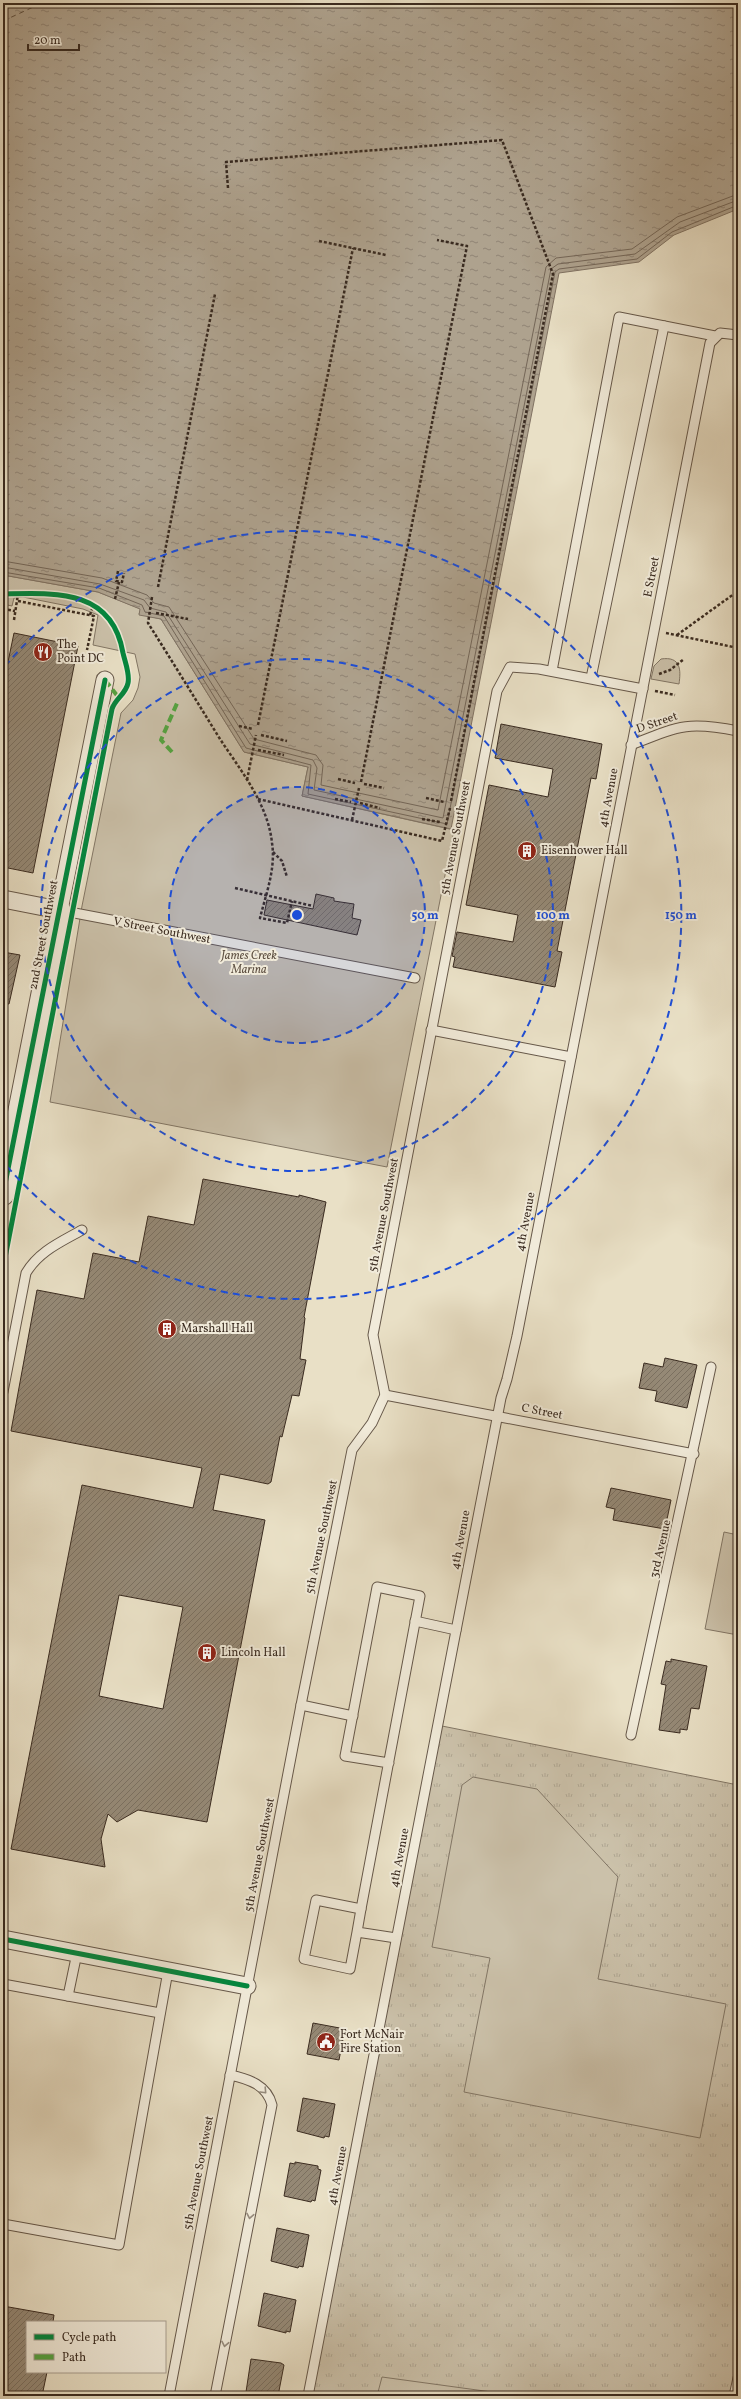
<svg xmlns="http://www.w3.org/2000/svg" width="741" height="2399" font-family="Vollkorn,serif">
	<defs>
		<pattern id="grass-tufts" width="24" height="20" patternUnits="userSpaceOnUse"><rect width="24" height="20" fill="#cbc1aa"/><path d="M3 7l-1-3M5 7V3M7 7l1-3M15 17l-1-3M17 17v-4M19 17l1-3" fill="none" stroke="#afa692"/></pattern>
		<pattern id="water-ripples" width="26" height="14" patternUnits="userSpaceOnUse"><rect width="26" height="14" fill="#aea28e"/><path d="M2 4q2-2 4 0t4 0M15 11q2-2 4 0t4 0" fill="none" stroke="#8f8474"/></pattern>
		<pattern id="building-hatch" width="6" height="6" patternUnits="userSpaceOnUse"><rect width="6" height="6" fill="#958976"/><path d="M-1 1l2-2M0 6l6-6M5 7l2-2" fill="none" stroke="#7b7060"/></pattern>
	</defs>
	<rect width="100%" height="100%" fill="#e9e0c6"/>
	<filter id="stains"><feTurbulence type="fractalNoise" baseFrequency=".005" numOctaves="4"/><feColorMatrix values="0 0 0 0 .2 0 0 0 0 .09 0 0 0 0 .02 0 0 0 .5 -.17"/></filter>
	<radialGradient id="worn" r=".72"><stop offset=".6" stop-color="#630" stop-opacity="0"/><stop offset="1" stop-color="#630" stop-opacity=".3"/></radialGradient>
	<path fill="url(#grass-tufts)" stroke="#827665" d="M437 1725 738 1785V2378L734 2396H308Z"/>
	<g fill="#cbc1aa" stroke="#827665">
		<path d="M3 575 98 592 141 609 139 614 161 619 244 752 308 767 302 796 454 830 387 1167 50 1102 82 906 121 713 133 700 138 688 140 677 135 654 93 645 98 615 83 609 23 597 14 598 12 606 3 604Z"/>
		<path d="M661 659C681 656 681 670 679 684L651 679 654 666Z"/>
		<path d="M724 1532 738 1535V1635L705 1629Z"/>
		<path d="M473 1777 537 1789 618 1877 598 1979 726 2004 700 2138 464 2092 490 1958 432 1947 462 1785Z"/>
		<path d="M382 2377 521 2396H377Z"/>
	</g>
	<path fill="url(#water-ripples)" stroke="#807262" d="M3 3H738V209L674 235 639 262 559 273 451 829 302 796 308 767 244 752 161 619 139 615 140 609 98 592 3 575Z"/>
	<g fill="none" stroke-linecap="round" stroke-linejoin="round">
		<g stroke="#746657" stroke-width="1">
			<path d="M3 561 102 578 147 595 154 603 169 607 254 739 316 755 323 765 321 785 438 810 546 267 556 258 632 249 677 217 738 194"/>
			<path d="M3 567 100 584 144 600 150 608 166 612 250 744 313 760 317 768 314 790 443 818 551 269 558 264 635 254 680 222 738 200"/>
			<path d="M3 572 99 588 142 605 145 612 164 616 246 748 311 765 308 794 447 824 555 272 559 269 637 259 672 232 738 205"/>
		</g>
		<path stroke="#5d4f41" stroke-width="1" stroke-dasharray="5 4" stroke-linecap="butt" d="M3 21 42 3"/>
	</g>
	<g fill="url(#building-hatch)" stroke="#3a2b20" fill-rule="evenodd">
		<path d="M14 633 78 646 33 873 3 867V686Z"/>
		<path d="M501 724 602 744 596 779 591 778 557 951 562 952 555 987 453 967 455 957 452 956 457 932 513 942 518 915 466 905 489 785 548 797 553 769 495 758Z"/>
		<path d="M316 894 334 898V901L354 904 352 918 361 920 357 935 264 915 267 900 313 909Z"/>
		<path d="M3 952 20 955 9 1004 3 1003Z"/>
		<path d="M203 1179 299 1197V1195L326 1202 304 1317 305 1318 300 1359 306 1360 299 1396 292 1395 282 1437 280 1436 271 1482 268 1484 220 1474 213 1510 265 1520 207 1822 138 1810 117 1822 108 1814 101 1839 105 1867 11 1849 82 1485 193 1508 202 1468 11 1431 37 1290 84 1299 93 1253 139 1262 148 1216 194 1225ZM119 1595 183 1607 163 1709 99 1696Z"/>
		<path d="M665 1358 697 1365 687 1408 655 1401 657 1391 639 1388 644 1363 663 1367Z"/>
		<path d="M611 1488 671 1500 665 1529 613 1520 615 1509 606 1507Z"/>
		<path d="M671 1659 707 1666 699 1709 691 1708 687 1730 680 1729V1733L659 1730 666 1685 661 1684 666 1661 671 1662Z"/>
		<path d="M313 2023 345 2029 339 2060 307 2054Z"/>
		<path d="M303 2098 335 2104 329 2137 325 2136 324 2138 297 2131Z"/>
		<path d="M295 2162 318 2166V2169L321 2170 315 2201 312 2200 311 2202 284 2196 290 2163 295 2164Z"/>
		<path d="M277 2228 309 2235 303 2267 299 2266 298 2268 271 2261Z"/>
		<path d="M264 2293 296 2300 290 2332 286 2331V2333L258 2326Z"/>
		<path d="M3 2306 54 2315 53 2322H27V2372H47L42 2396H3Z"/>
		<path d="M251 2359 281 2363 284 2365 278 2396H260L246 2392Z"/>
	</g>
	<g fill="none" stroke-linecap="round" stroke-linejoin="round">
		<defs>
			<g id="service">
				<path d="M552 671 619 317 715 336"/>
				<path d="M591 678 664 326"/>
				<path d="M631 745C679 726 687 721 738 731"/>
				<path d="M59 910 415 978"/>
				<path d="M431 1030 571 1057"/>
				<path d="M3 1392 26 1273C39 1251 61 1242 82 1230"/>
				<path d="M385 1395 694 1454"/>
				<path d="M415 1621 456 1630"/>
				<path d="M301 1705 353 1716"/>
				<path d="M631 1735 711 1367"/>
				<path d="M361 1909C381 1805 400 1700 420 1596L377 1587 345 1756 389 1763"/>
				<path d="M357 1932 361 1909 316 1900 304 1959 350 1969 357 1932 396 1938"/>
				<path d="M3 1984 160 2013"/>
				<path d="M68 1996 77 1953"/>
				<path d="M3 2224 119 2245 168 1971"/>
				<path d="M169 2396 301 1705 352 1450 372 1423 385 1395 373 1335 497 691 510 667 539 669 643 689"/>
				<path d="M215 2396 272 2105C267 2085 249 2079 230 2075"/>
				<path d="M308 2396 501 1398 507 1379 517 1336 710 343 720 333 738 335"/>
				<path d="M734 2396 738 2378"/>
			</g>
			<g id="minor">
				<path d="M3 899 59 910 105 680"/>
				<path d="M3 1939 247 1986"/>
			</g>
			<path id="tertiary" d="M3 1194 59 910"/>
		</defs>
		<use href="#service" stroke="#66584a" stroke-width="11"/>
		<use href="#minor" stroke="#66584a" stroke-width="19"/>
		<use href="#tertiary" stroke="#66584a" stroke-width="24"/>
		<g stroke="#3a2b20" stroke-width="2.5" stroke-dasharray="3 2" stroke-linecap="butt">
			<path d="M228 188 226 162 502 140 553 274 451 801"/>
			<path d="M319 241 386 255"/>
			<path d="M118 571 116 581 122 582 124 573"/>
			<path d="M158 587 215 294"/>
			<path d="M152 597 148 623C172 661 196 700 220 739 241 771 268 804 272 843 276 868 266 894 260 918L287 923 292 901"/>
			<path d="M115 599 119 582"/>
			<path d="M18 601 94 616 87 650"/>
			<path d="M3 609 15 611"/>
			<path d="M156 613 188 619"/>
			<path d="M90 615 93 606"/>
			<path d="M14 620 18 594"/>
			<path d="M666 633 738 648"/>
			<path d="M677 635 738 591"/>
			<path d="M659 674 670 670 684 659"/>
			<path d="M655 691 675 695"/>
			<path d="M258 725 353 248"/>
			<path d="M239 726 253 729"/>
			<path d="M261 735 287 741"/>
			<path d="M258 750 284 755"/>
			<path d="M338 779 355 783"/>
			<path d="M247 780 256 735"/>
			<path d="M361 782 467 246 437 240"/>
			<path d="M364 784 384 788"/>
			<path d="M426 798 444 802"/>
			<path d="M258 799 442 841 450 808"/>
			<path d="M335 799 351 802"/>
			<path d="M360 803 380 808"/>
			<path d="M422 819 440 822"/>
			<path d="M352 820 359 788"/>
			<path d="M273 852 282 861 287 877"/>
			<path d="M235 888 313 906"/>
			<path d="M737 2110H738"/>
		</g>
		<use href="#service" stroke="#f1ebda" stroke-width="9"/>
		<use href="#minor" stroke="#f1ebda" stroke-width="17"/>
		<use href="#tertiary" stroke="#f1ebda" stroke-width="22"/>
		<g stroke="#54a441" stroke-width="4" stroke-dasharray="8 4" stroke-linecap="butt">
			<path d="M105 680 119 698"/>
			<path d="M172 752 161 740 178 701"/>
		</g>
		<defs>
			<g id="cycleway">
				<path d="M3 594C54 593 112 588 123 653 125 662 130 674 128 683 126 694 115 699 112 709L3 1268"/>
				<path d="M3 1194 105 680"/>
				<path d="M3 1939 247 1986"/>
			</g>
		</defs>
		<use href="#cycleway" stroke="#f1ebda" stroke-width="8"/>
		<use href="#cycleway" stroke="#00873e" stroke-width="5"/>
	</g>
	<defs><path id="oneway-chevron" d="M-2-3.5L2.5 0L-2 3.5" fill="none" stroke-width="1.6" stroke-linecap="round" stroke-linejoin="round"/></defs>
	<g stroke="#968b7d">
		<use href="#oneway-chevron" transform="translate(264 2091) rotate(47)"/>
		<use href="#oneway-chevron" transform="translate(250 2216) rotate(101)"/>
		<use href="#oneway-chevron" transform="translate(225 2344) rotate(101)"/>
	</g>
	<circle cx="297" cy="915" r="128" fill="#1d4ed8" fill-opacity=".12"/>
	<g fill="none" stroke="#1d4ed8" stroke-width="2" stroke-dasharray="7 5">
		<circle cx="297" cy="915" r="128"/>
		<circle cx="297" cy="915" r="256"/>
		<path d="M5 666A384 384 0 1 1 5 1164"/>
	</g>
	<defs>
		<symbol id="restaurant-disc" viewBox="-11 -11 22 22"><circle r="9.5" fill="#8f2418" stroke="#f1ebda"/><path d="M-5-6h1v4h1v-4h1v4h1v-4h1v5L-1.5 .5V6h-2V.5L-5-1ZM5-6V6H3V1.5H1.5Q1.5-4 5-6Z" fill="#fff"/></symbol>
		<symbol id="building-disc" viewBox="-11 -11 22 22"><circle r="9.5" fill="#8f2418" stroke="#f1ebda"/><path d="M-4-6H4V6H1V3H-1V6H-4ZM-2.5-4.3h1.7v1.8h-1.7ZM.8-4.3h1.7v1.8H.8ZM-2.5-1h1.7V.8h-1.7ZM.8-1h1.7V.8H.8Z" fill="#fff"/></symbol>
		<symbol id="civic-disc" viewBox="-11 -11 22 22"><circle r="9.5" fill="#8f2418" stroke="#f1ebda"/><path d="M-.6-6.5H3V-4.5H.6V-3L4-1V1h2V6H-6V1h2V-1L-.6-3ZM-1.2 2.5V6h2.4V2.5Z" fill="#fff"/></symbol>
	</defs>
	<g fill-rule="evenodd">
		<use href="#restaurant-disc" x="32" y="641" width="22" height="22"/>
		<use href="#building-disc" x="516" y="840" width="22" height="22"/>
		<use href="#building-disc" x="156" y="1318" width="22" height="22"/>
		<use href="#building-disc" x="196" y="1642" width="22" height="22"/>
		<use href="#civic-disc" x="315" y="2031" width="22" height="22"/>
	</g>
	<g text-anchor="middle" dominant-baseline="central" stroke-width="4" stroke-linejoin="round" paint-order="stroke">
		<g font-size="12" fill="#3a2b20" stroke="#f1ebda">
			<text transform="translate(652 577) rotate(-79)">E Street</text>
			<text transform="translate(657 723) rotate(-19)">D Street</text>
			<text transform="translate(609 798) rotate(-79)">4th Avenue</text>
			<text transform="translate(456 838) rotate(-79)">5th Avenue Southwest</text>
			<text transform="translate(162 931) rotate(11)">V Street Southwest</text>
			<text transform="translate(44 935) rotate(-79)">2nd Street Southwest</text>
			<text transform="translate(384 1215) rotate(-79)">5th Avenue Southwest</text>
			<text transform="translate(526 1222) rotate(-79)">4th Avenue</text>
			<text transform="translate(542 1412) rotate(11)">C Street</text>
			<text transform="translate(322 1537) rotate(-78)">5th Avenue Southwest</text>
			<text transform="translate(461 1540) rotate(-79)">4th Avenue</text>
			<text transform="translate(661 1549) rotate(-77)">3rd Avenue</text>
			<text transform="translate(260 1855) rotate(-79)">5th Avenue Southwest</text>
			<text transform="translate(400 1858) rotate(-79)">4th Avenue</text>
			<text transform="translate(199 2173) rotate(-79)">5th Avenue Southwest</text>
			<text transform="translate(338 2176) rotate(-79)">4th Avenue</text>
		</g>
		<g font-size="12" fill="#3a2b20" stroke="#f1ebda" text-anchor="start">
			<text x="57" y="645">The<tspan x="57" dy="14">Point DC</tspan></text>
			<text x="541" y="851">Eisenhower Hall</text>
			<text x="181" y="1329">Marshall Hall</text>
			<text x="221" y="1653">Lincoln Hall</text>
			<text x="340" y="2035">Fort McNair<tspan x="340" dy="14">Fire Station</tspan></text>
		</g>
		<g font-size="12" font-style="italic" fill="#5e5042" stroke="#f1ebda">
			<text x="249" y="956">James Creek<tspan x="249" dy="14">Marina</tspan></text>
		</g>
	</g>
	<circle cx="297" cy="915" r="6" fill="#1d4ed8" stroke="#f1ebda" stroke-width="2"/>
	<g font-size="12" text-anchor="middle" font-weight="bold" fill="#1d4ed8" stroke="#f1ebda" stroke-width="4" stroke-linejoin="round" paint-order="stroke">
		<text x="425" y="919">50 m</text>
		<text x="553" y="919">100 m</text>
		<text x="681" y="919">150 m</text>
	</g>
	<rect width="741" height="2399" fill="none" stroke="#e9e0c6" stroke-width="16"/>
	<rect x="4" y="4" width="733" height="2391" fill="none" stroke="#3a2b20" stroke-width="2"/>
	<rect x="8" y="8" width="725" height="2383" fill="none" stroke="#3a2b20"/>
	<rect x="26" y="2321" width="140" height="52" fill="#f1ebda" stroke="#a89e90"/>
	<rect x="34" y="2334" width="20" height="6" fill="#00873e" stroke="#a89e90"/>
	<text x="62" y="2341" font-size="12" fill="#3a2b20">Cycle path</text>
	<rect x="34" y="2354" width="20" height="6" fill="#54a441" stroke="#a89e90"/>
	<text x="62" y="2361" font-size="12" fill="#3a2b20">Path</text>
	<path d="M28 44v6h51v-6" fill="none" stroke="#3a2b20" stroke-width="2"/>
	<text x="34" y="44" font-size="12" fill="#3a2b20" stroke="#f1ebda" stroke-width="3" paint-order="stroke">20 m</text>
	<rect width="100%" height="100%" filter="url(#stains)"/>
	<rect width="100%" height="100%" fill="url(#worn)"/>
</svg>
